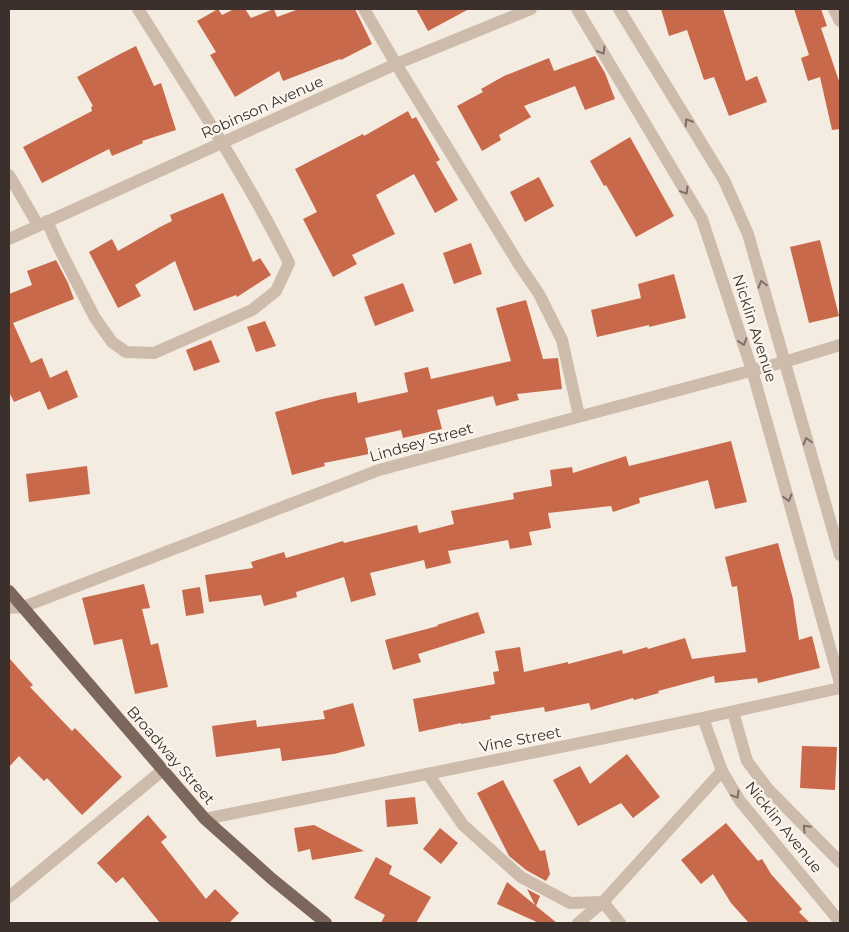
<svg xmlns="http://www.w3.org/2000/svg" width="849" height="932" font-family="Montserrat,sans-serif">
	<rect width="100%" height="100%" fill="#f4ebe1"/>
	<g fill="#c8694b">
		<path d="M218 9 222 15 234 9H245L251 18 274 9 277 17 299 9H355L372 44 341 60 340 59 283 81 279 71 235 97 210 55 216 52 197 21Z"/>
		<path d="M416 9H469L428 31Z"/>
		<path d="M661 9H723L746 81 757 76 767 102 729 116 714 77 704 80 687 30 669 36Z"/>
		<path d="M794 9H821L827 26 821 28 840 84V129L832 130 820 77 808 81 801 58 809 55Z"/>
		<path d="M136 46 154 86 161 83 176 130 142 141 143 143 112 156 109 149 42 183 23 147 92 111 91 107 93 106 77 77 120 54Z"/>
		<path d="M595 56 605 73 615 99 585 110 575 86 524 106 531 117 499 135 501 140 482 151 457 106 483 92 481 89 504 76 549 58 554 71Z"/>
		<path d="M408 111 412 119 416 117 440 160 436 162 458 200 435 213 414 174 376 195 395 234 352 255 357 264 333 277 303 219 317 212 295 169 363 134 364 136Z"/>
		<path d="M630 137 674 216 636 237 606 185 604 186 590 161Z"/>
		<path d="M539 177 554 206 525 222 510 192Z"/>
		<path d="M223 193 253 262 260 258 271 275 237 297 236 295 194 311 175 261 135 285 141 296 118 308 89 252 112 239 118 251 160 227 172 221 170 215Z"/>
		<path d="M820 240 839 316 809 323 790 247Z"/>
		<path d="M471 243 482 274 454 284 443 253Z"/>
		<path d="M56 260 68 283 74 299 13 323 31 363 42 358 50 378 67 370 78 397 48 410 40 391 14 402 9 392V294L32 285 27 271Z"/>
		<path d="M674 274 686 318 649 327V325L597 337 591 310 641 298 638 284Z"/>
		<path d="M403 283 414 311 375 326 364 297Z"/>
		<path d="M526 300 543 359 558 358 562 389 517 394 519 400 496 406 493 396 437 410 442 429 403 438 401 430 365 438 369 454 324 463 325 466 292 475 275 412 322 399 356 392 358 403 408 392 404 373 428 367 431 379 511 361 496 308Z"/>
		<path d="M265 321 276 346 256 352 247 327Z"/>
		<path d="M211 340 220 362 194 371 186 350Z"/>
		<path d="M731 441 747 502 715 509 708 480 639 498 640 503 613 512 611 506 548 513 551 528 529 532 532 545 510 549 508 540 448 551 451 563 426 569 424 560 370 573 376 595 351 602 344 577 296 592 297 597 264 606 261 595 209 602 205 575 253 568 251 562 284 552 286 558 343 541 344 543 417 525 419 533 454 524 451 511 514 499 513 493 552 486 550 470 572 467 573 473 626 456 629 466Z"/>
		<path d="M87 466 90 494 29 502 26 474Z"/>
		<path d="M778 543 793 599 799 640 812 636 820 668 758 683 757 678 715 683 714 676 658 691 659 693 634 700 633 698 591 710 589 703 545 712 544 707 490 716 491 719 461 724V723L419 732 413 699 495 684 493 672 499 671 495 651 520 647 524 672 568 662V664L622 650 623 654 647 647 648 649 685 638 692 659 746 652 737 586 732 587 725 557Z"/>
		<path d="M144 584 150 608 142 609 151 645 158 643 168 687 135 694 122 639 94 645 82 598Z"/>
		<path d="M200 587 204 613 186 616 182 590Z"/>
		<path d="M478 612 485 633 418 654 421 662 393 670 385 640 438 626 437 625Z"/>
		<path d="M9 658 33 685 30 687 72 731 75 728 122 777 82 815 47 778 44 781 19 756 9 767Z"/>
		<path d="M353 703 365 746 334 754 282 761 280 748 216 757 212 726 256 720 257 727 325 719 323 711Z"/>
		<path d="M802 746 837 747 835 790 800 788Z"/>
		<path d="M627 754 660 797 633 818 621 803 578 826 553 780 580 766 590 784Z"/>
		<path d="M503 780 540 851 545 850 550 874 546 881 526 870 509 856 477 793Z"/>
		<path d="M415 797 418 824 387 827 385 800Z"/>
		<path d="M148 815 167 837 161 842 206 899 215 889 239 913 229 923H160L123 877 116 883 97 863Z"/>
		<path d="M726 823 758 861 762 859 771 874 802 909 799 912 810 923H749L731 903 713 874 701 884 681 860Z"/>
		<path d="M314 825 364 851 312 860 310 849 298 852 294 828Z"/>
		<path d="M440 828 458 843 441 864 423 849Z"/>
		<path d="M376 857 392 866 389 874 431 897 416 923H381L385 915 354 898Z"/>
		<path d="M507 882 535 905 527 889 540 896 536 906 557 923H539L497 904Z"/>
	</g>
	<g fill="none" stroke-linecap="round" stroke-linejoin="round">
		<g stroke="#cdbbac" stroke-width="12">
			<path d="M364 9 396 64 520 266 539 294 562 340 579 416"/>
			<path d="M577 9 702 219 752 370 840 683"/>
			<path d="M619 9 724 180 748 234 840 555"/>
			<path d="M834 9 840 21"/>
			<path d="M9 175 38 225"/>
			<path d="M47 221 58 246 95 318 112 342 126 352 154 353 252 310 276 291 289 263C245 174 190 92 138 9"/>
			<path d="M9 239 396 64 531 9"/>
			<path d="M9 608 23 607 379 470 784 362 840 345"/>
			<path d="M733 712 747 761 768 789 840 862"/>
			<path d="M703 718 722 771 740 801 840 922"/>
			<path d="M428 774 463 825 521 877 570 903 603 902 620 923"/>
			<path d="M205 819 703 718 840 688"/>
			<path d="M9 897 163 770"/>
			<path d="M578 923 603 902 722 771"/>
		</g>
		<path stroke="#7d675c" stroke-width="12" d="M9 591 205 819 272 879 326 923"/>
	</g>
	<defs><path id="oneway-chevron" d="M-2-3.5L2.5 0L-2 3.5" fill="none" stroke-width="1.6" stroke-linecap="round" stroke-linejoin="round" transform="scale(1.25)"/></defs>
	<g stroke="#7d6f65">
		<use href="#oneway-chevron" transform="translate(602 51) rotate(59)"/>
		<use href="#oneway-chevron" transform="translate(688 122) rotate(-122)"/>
		<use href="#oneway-chevron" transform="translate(685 191) rotate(59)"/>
		<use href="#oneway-chevron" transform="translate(762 284) rotate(-106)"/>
		<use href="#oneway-chevron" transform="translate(743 342) rotate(72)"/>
		<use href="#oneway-chevron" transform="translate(807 441) rotate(-106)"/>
		<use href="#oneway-chevron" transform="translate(788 498) rotate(74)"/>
		<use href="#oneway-chevron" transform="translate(736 795) rotate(59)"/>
		<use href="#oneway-chevron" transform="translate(806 828) rotate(-135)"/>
	</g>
	<g text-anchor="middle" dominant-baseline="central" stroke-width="4.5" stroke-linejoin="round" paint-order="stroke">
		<g font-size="15" fill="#3b302b" stroke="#fbf5ee">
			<text transform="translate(262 107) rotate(-24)">Robinson Avenue</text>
			<text transform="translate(755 328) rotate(72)">Nicklin Avenue</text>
			<text transform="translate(421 442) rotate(-16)">Lindsey Street</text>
			<text transform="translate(520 739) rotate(-11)">Vine Street</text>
			<text transform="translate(171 755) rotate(49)">Broadway Street</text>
			<text transform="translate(784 827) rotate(51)">Nicklin Avenue</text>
		</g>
	</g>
	<rect width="849" height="932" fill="none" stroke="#3b302b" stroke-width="20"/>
</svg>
